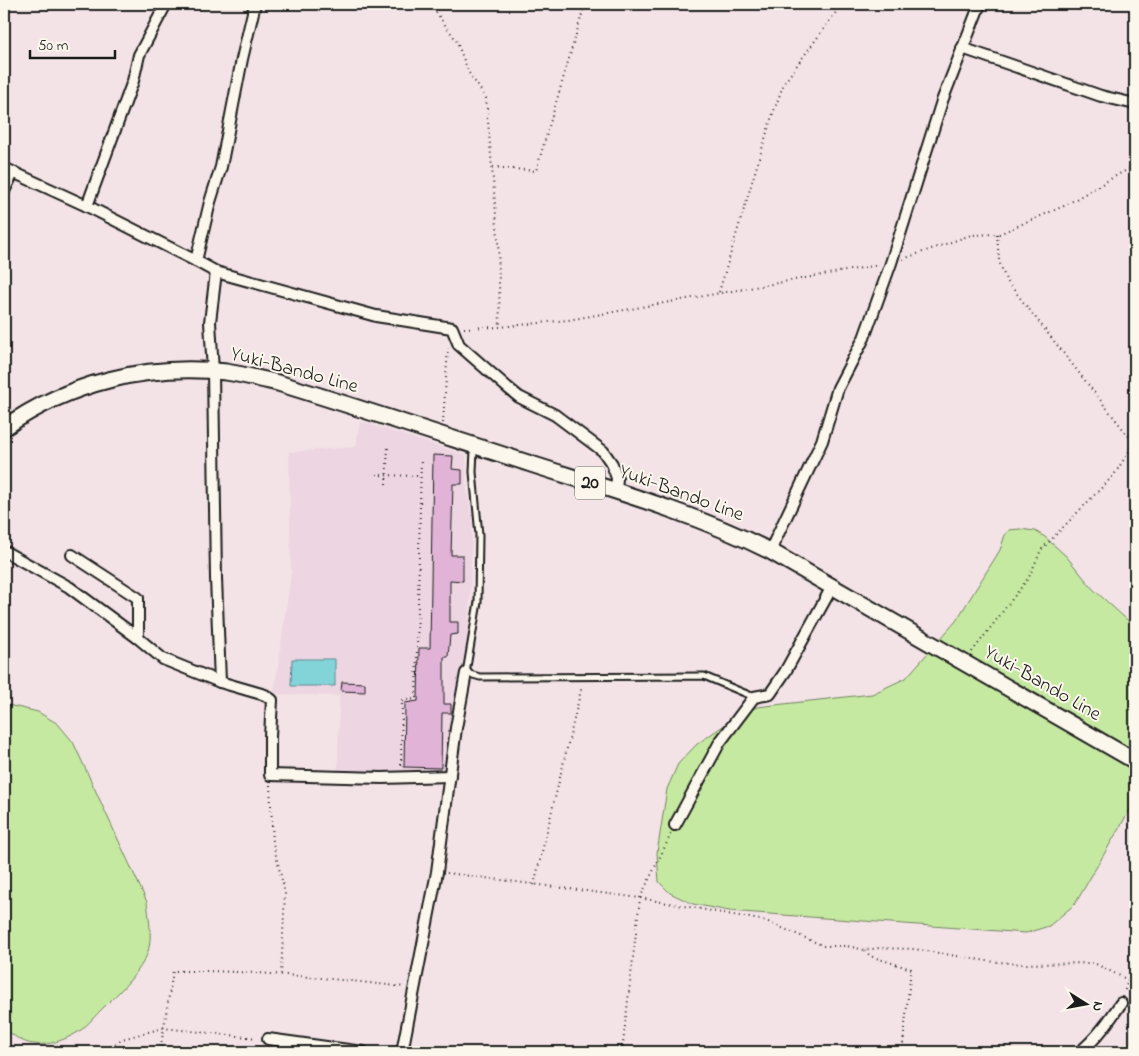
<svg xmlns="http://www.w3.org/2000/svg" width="1139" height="1056" font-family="'Indie Flower',sans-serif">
	<rect width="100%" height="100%" fill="#f3e3e6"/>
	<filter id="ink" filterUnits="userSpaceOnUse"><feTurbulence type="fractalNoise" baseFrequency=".02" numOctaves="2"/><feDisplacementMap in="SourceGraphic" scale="10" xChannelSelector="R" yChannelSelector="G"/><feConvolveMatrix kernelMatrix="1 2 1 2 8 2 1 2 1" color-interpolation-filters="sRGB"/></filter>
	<g filter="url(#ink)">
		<path fill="#edd5e2" d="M360 421 466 455V482L472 520 470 599 467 644 456 689 447 771H338L339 696 274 694 291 573 289 452 356 447Z"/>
		<g fill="#c6e9a2" stroke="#71825f">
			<path d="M1020 529 1035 531 1045 537 1066 556 1093 589 1135 627V801L1075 904 1049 926 1026 933 729 911 693 904 670 893 659 882 657 853 667 789 678 764 697 744 742 713 757 707 872 694 906 678 956 621 1000 550 1005 535 1009 530Z"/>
			<path d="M4 704 38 712 58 724 73 742 147 902C149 920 154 941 145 959 134 979 116 995 100 1011 93 1018 86 1027 78 1032 65 1040 48 1046 34 1044 22 1043 13 1035 4 1028Z"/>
		</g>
		<path fill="#83d4d9" stroke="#5a8a8d" d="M292 659H335V686H291Z"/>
		<g fill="#e0b3d7" stroke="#1c1c1c">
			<path d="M433 455 453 456 452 469 462 470V484H453L451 555H463V581L450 580V622H458V634L450 635 448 657H444V704H451V713H442L441 768 404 767 405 703 418 701 419 648H430Z"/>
			<path d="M342 682 365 683V692L341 691Z"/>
		</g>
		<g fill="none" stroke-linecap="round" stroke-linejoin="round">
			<defs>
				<path id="service" d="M474 449 473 472 479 535 478 602 466 673 480 677 704 676 754 697"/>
				<g id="minor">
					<path d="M166 4 139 55 133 81 87 206 196 261 210 202 221 167 242 59 255 4"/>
					<path d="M962 48 1101 96 1135 104"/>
					<path d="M4 168 87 206"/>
					<path d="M4 191 13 173"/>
					<path d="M196 261 216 272 376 316 452 328 459 345 508 388 519 397 555 415 603 451 612 464 617 478 616 491"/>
					<path d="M216 272 210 322 213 371 216 578 220 682"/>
					<path d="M4 551 69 587 138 638V598L72 555"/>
					<path d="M770 551 822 441 838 388 864 338 891 263 942 101 980 4"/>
					<path d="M138 638 163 659 220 682 265 695 272 700 270 736V775L382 778 450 776"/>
					<path d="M675 825 720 742 754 697 770 694 785 672 832 587"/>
					<path d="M268 1039 363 1052"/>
					<path d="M402 1052 437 872 456 728 466 673"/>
					<path d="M1080 1052C1097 1038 1109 1021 1121 1003"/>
				</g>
				<path id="primary" d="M4 428C67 383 148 363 226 372 244 375 261 379 278 383 363 409 447 437 531 464 612 490 694 513 770 551L1135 761"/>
			</defs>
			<use href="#service" stroke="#1c1c1c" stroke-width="9"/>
			<use href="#minor" stroke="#1c1c1c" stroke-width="14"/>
			<use href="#primary" stroke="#1c1c1c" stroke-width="19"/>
			<g stroke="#1c1c1c" stroke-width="2" stroke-dasharray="1 4" stroke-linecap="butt">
				<path d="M430 4 456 40 469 73 486 98 498 238 500 327"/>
				<path d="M493 167 536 171 585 4"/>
				<path d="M997 234 999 261 1006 280 1134 443"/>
				<path d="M903 259 971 235 999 234 1064 206 1119 174 1135 166"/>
				<path d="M719 292 771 119 784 83 842 4"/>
				<path d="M464 328 500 327 568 320 879 265"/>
				<path d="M443 423 448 348"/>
				<path d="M376 475 421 476"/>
				<path d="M386 484 388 447"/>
				<path d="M972 652 1029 577 1041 550 1114 475 1135 442"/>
				<path d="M401 765 402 700 416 699 421 458"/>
				<path d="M270 785 273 843 285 893 281 974"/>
				<path d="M447 873 640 898 766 921 824 946H847L865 950 879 948 914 949 987 961 1021 964 1094 963 1128 980 1124 993"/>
				<path d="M534 885 582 686"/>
				<path d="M865 950 870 956 911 969 902 1052"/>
				<path d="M103 1052 122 1039 163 1028 257 1038"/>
				<path d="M160 1052 173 971C251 970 327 978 405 987"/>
				<path d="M622 1052 640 898 671 834"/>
			</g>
			<use href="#service" stroke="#fbf7ec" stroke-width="5"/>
			<use href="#minor" stroke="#fbf7ec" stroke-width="10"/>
			<use href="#primary" stroke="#fbf7ec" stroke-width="15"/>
		</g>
	</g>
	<g text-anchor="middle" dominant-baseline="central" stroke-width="4" stroke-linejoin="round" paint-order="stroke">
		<rect fill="#fbf7ec" stroke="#5f5e5a" stroke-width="1" x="575" y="466.5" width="30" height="33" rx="4"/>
		<g font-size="19" font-weight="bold" fill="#1c1c1c">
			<text x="590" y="483">20</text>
		</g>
		<g font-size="20" fill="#1c1c1c" stroke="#fbf7ec">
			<text transform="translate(294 371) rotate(15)">Yuki-Bando Line</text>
			<text transform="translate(681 494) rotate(20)">Yuki-Bando Line</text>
			<text transform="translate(1042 684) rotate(30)">Yuki-Bando Line</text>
		</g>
	</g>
	<rect width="1139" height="1056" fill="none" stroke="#fbf7ec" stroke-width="20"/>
	<rect x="10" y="10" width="1119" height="1036" fill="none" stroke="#1c1c1c" stroke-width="2" filter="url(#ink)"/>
	<g transform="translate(1086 1004) rotate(101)" stroke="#fbf7ec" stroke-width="4" paint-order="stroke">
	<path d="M0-4L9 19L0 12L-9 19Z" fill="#1c1c1c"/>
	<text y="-8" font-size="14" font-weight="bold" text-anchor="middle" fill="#1c1c1c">N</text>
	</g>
	<path d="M30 50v8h85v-8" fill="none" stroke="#1c1c1c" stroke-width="2.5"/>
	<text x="38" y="50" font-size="15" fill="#1c1c1c" stroke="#fbf7ec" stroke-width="4" paint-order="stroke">50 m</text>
</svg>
